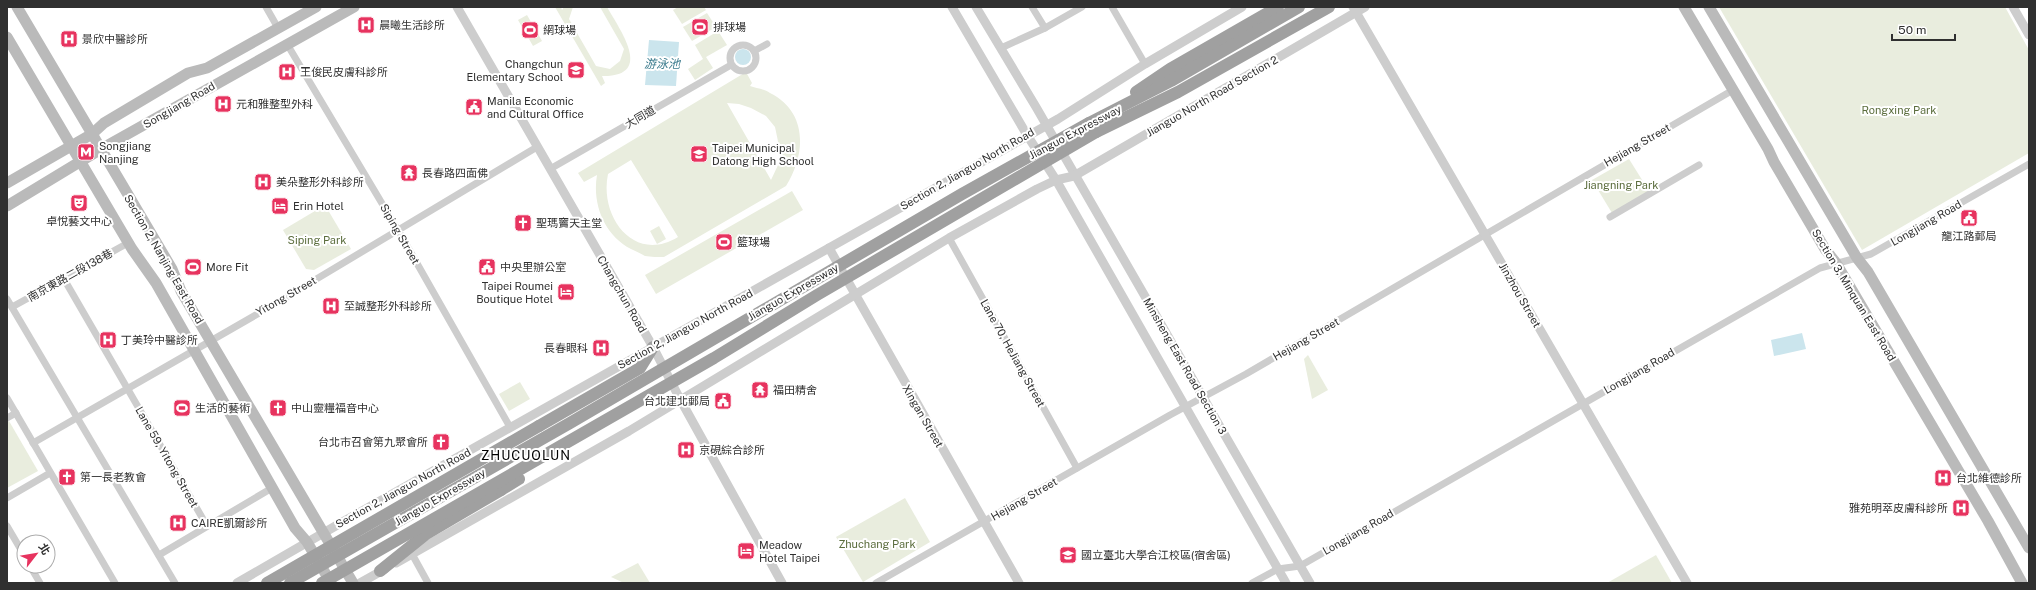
<svg xmlns="http://www.w3.org/2000/svg" width="2036" height="590" font-family="'Public Sans','Noto Sans TC',sans-serif">
	<rect width="100%" height="100%" fill="#fff"/>
	<g fill="#e9edde" fill-rule="evenodd">
		<path d="M555 7H561L562 10 564 7H573L569 19 596 66 610 69 620 61 624 49 600 7H607C620 30 655 77 602 76L605 83 601 86Z"/>
		<path d="M678 7H704L706 10 682 24 673 10Z"/>
		<path d="M1719 7H2005L2029 50V153L1862 250Z"/>
		<path d="M707 13 716 27 692 41 683 27Z"/>
		<path d="M527 15 542 41 533 46 518 20Z"/>
		<path d="M718 31 727 45 706 57 713 68 695 80 688 69 703 59 695 45Z"/>
		<path d="M746 72 752 83 750 86C756 88 764 89 770 93 808 112 806 154 786 186L664 257C658 257 651 257 645 256 641 254 636 251 631 249 604 235 592 204 597 175L584 182 578 173ZM727 103 739 104 751 108 766 116 775 127 779 146V163L771 180ZM631 160 678 237C634 264 599 217 608 174Z"/>
		<path d="M1629 159 1649 191 1612 213 1592 180Z"/>
		<path d="M792 191 803 210 656 294 645 275Z"/>
		<path d="M325 205 351 249 314 270 306 269 283 230Z"/>
		<path d="M659 226 666 239 657 244 650 231Z"/>
		<path d="M1308 355 1328 390 1312 399 1304 359Z"/>
		<path d="M520 382 530 399 509 411 499 394Z"/>
		<path d="M9 421 38 471 7 488V422Z"/>
		<path d="M905 498 930 542 863 582 836 537Z"/>
		<path d="M1656 555 1672 583H1607Z"/>
		<path d="M638 563 650 583H624L611 577Z"/>
	</g>
	<g fill="#cbe5ed">
		<path d="M649 40 679 42 676 86 645 85Z"/>
		<circle cx="743" cy="57" r="8"/>
		<path d="M1802 333 1806 349 1774 356 1771 340Z"/>
	</g>
	<g fill="none" stroke-linecap="round" stroke-linejoin="round">
		<g stroke="#cdcdcd" stroke-width="7">
			<path d="M266 7 278 28"/>
			<path d="M1032 7 1045 28"/>
			<path d="M1112 7 1145 64"/>
			<path d="M287 44 402 237 510 427"/>
			<circle cx="743" cy="58" r="13"/>
			<path d="M1001 48 1045 28 1082 7"/>
			<path d="M754 51 767 44"/>
			<path d="M550 169 731 65"/>
			<path d="M1610 217 1699 165"/>
			<path d="M949 238 1077 468"/>
			<path d="M64 279 207 526"/>
			<path d="M7 299 175 583"/>
			<path d="M12 307 128 243"/>
			<path d="M7 398 115 583"/>
			<path d="M7 418 16 413"/>
			<path d="M33 443 268 308 537 147"/>
			<path d="M7 498 50 473"/>
			<path d="M7 526 24 555"/>
			<path d="M412 554 428 583"/>
			<path d="M159 555 272 488"/>
			<path d="M30 566 40 583"/>
			<path d="M876 583 1170 415 1246 374 1733 90"/>
			<path d="M1252 583 1278 569 1300 566 1820 268 1871 254 2029 164"/>
		</g>
		<g stroke="#cdcdcd" stroke-width="9">
			<path d="M457 7 653 347 680 399 782 583"/>
			<path d="M952 7 1027 135 1056 180 1286 583"/>
			<path d="M976 7 1036 107 1310 583"/>
			<path d="M1353 7 1687 583"/>
			<path d="M2013 7 2029 35"/>
			<path d="M829 248 1019 583"/>
			<path d="M396 563 629 431 949 238 1037 189 1056 180 1074 176 1365 7"/>
			<path d="M237 583 339 524 1058 119 1145 64 1242 7"/>
			<path d="M360 583 385 569"/>
		</g>
		<g stroke="#bababa" stroke-width="11">
			<path d="M17 7 172 269 181 291 353 583"/>
			<path d="M1684 7 1768 149 1774 162 1825 249 1836 263 1988 521 2022 583"/>
			<path d="M1709 7 1857 258 1868 272 2029 548"/>
			<path d="M7 37 132 249 156 283 295 528 307 542 331 583"/>
			<path d="M7 183 92 134 104 123 188 73 207 68 316 7"/>
			<path d="M7 206 101 149 354 7"/>
		</g>
		<g stroke="#a0a0a0" stroke-width="12">
			<path d="M1136 92 1170 69 1278 7"/>
			<path d="M1089 123 1171 81 1299 7"/>
			<path d="M1096 132 1178 92 1329 7"/>
			<path d="M539 426 640 368 653 347"/>
			<path d="M380 571 426 534 501 490"/>
		</g>
		<g stroke="#a0a0a0" stroke-width="12">
			<path d="M501 490 519 479"/>
			<path d="M267 583 539 426"/>
			<path d="M290 583 570 423 962 194 1089 123"/>
			<path d="M322 583 714 358 817 295 1096 132"/>
		</g>
	</g>
	<defs>
		<symbol id="hospital-square" viewBox="-11 -11 22 22"><rect x="-9" y="-9" width="18" height="18" rx="4" fill="#e7335f" stroke="#fff"/><path d="M-5-5h3v3.5h4V-5h3V5h-3V1.5h-4V5h-3Z" fill="#fff"/></symbol>
		<symbol id="stadium-square" viewBox="-11 -11 22 22"><rect x="-9" y="-9" width="18" height="18" rx="4" fill="#e7335f" stroke="#fff"/><path d="M0-5a6.5 5 0 1 0 0 10a6.5 5 0 1 0 0-10ZM-3.5-1.8h7v3.6h-7Z" fill="#fff"/></symbol>
		<symbol id="school-square" viewBox="-11 -11 22 22"><rect x="-9" y="-9" width="18" height="18" rx="4" fill="#e7335f" stroke="#fff"/><path d="M0-5L7-2L0 1L-7-2ZM-4 1L0 2.5L4 1V4Q0 6-4 4Z" fill="#fff"/></symbol>
		<symbol id="civic-square" viewBox="-11 -11 22 22"><rect x="-9" y="-9" width="18" height="18" rx="4" fill="#e7335f" stroke="#fff"/><path d="M-.6-6.5H3V-4.5H.6V-3L4-1V1h2V6H-6V1h2V-1L-.6-3ZM-1.2 2.5V6h2.4V2.5Z" fill="#fff"/></symbol>
		<symbol id="metro-square" viewBox="-11 -11 22 22"><rect x="-9" y="-9" width="18" height="18" rx="4" fill="#e7335f" stroke="#fff"/><path d="M-5.5 5V-5H-3L0 0L3-5H5.5V5H3V-.5L0 4L-3-.5V5Z" fill="#fff"/></symbol>
		<symbol id="temple-square" viewBox="-11 -11 22 22"><rect x="-9" y="-9" width="18" height="18" rx="4" fill="#e7335f" stroke="#fff"/><path d="M0-6L5-2H3V0L6.5 2.5H4V6H1.5V3h-3V6H-4V2.5H-6.5L-3 0V-2H-5Z" fill="#fff"/></symbol>
		<symbol id="theatre-square" viewBox="-11 -11 22 22"><rect x="-9" y="-9" width="18" height="18" rx="4" fill="#e7335f" stroke="#fff"/><path d="M-5-5.5Q0-4 5-5.5V0Q5 5 0 6Q-5 5-5 0ZM-3.3-2.5H-1v1.5H-3.3ZM1-2.5H3.3v1.5H1ZM-2.8 1Q0 5.5 2.8 1Z" fill="#fff"/></symbol>
		<symbol id="hotel-square" viewBox="-11 -11 22 22"><rect x="-9" y="-9" width="18" height="18" rx="4" fill="#e7335f" stroke="#fff"/><path d="M-6-4.5h1.5V1H6V5H4.5V3h-9V5H-6ZM-4 0a1.8 1.8 0 1 1 3.6 0ZM.5 0V-2.5h3Q6-2.5 6 0Z" fill="#fff"/></symbol>
		<symbol id="church-square" viewBox="-11 -11 22 22"><rect x="-9" y="-9" width="18" height="18" rx="4" fill="#e7335f" stroke="#fff"/><path d="M-1.2-6h2.4v3.5h3.3v2.4h-3.3V6h-2.4V-.1h-3.3v-2.4h3.3Z" fill="#fff"/></symbol>
		<symbol id="university-square" viewBox="-11 -11 22 22"><rect x="-9" y="-9" width="18" height="18" rx="4" fill="#e7335f" stroke="#fff"/><path d="M0-5L7-2L0 1L-7-2ZM-4 1L0 2.5L4 1V4Q0 6-4 4Z" fill="#fff"/></symbol>
	</defs>
	<g fill-rule="evenodd">
		<use href="#hospital-square" x="356" y="15" width="20" height="20"/>
		<use href="#stadium-square" x="690" y="17" width="20" height="20"/>
		<use href="#stadium-square" x="520" y="20" width="20" height="20"/>
		<use href="#hospital-square" x="59" y="29" width="20" height="20"/>
		<use href="#school-square" x="566" y="60" width="20" height="20"/>
		<use href="#hospital-square" x="277" y="62" width="20" height="20"/>
		<use href="#hospital-square" x="213" y="94" width="20" height="20"/>
		<use href="#civic-square" x="464" y="97" width="20" height="20"/>
		<use href="#metro-square" x="76" y="142" width="20" height="20"/>
		<use href="#school-square" x="689" y="144" width="20" height="20"/>
		<use href="#temple-square" x="399" y="163" width="20" height="20"/>
		<use href="#hospital-square" x="253" y="172" width="20" height="20"/>
		<use href="#theatre-square" x="69" y="193" width="20" height="20"/>
		<use href="#hotel-square" x="270" y="196" width="20" height="20"/>
		<use href="#civic-square" x="1959" y="208" width="20" height="20"/>
		<use href="#church-square" x="513" y="213" width="20" height="20"/>
		<use href="#stadium-square" x="714" y="232" width="20" height="20"/>
		<use href="#stadium-square" x="183" y="257" width="20" height="20"/>
		<use href="#civic-square" x="477" y="257" width="20" height="20"/>
		<use href="#hotel-square" x="556" y="282" width="20" height="20"/>
		<use href="#hospital-square" x="321" y="296" width="20" height="20"/>
		<use href="#hospital-square" x="98" y="330" width="20" height="20"/>
		<use href="#hospital-square" x="591" y="338" width="20" height="20"/>
		<use href="#temple-square" x="750" y="380" width="20" height="20"/>
		<use href="#civic-square" x="713" y="391" width="20" height="20"/>
		<use href="#stadium-square" x="172" y="398" width="20" height="20"/>
		<use href="#church-square" x="268" y="398" width="20" height="20"/>
		<use href="#church-square" x="431" y="432" width="20" height="20"/>
		<use href="#hospital-square" x="676" y="440" width="20" height="20"/>
		<use href="#church-square" x="57" y="467" width="20" height="20"/>
		<use href="#hospital-square" x="1933" y="468" width="20" height="20"/>
		<use href="#hospital-square" x="1951" y="498" width="20" height="20"/>
		<use href="#hospital-square" x="168" y="513" width="20" height="20"/>
		<use href="#hotel-square" x="736" y="541" width="20" height="20"/>
		<use href="#university-square" x="1058" y="545" width="20" height="20"/>
	</g>
	<g text-anchor="middle" dominant-baseline="central" stroke-width="4" stroke-linejoin="round" paint-order="stroke">
		<g font-size="11" fill="#303030" stroke="#fff" text-anchor="start">
			<text x="379" y="25">晨曦生活診所</text>
			<text x="713" y="27">排球場</text>
			<text x="543" y="30">網球場</text>
			<text x="82" y="39">景欣中醫診所</text>
			<text x="563" y="64" text-anchor="end">Changchun<tspan x="563" dy="13">Elementary School</tspan></text>
			<text x="300" y="72">王俊民皮膚科診所</text>
			<text x="487" y="101">Manila Economic<tspan x="487" dy="13">and Cultural Office</tspan></text>
			<text x="236" y="104">元和雅整型外科</text>
			<text x="99" y="146">Songjiang<tspan x="99" dy="13">Nanjing</tspan></text>
			<text x="712" y="148">Taipei Municipal<tspan x="712" dy="13">Datong High School</tspan></text>
			<text x="422" y="173">長春路四面佛</text>
			<text x="276" y="182">美朵整形外科診所</text>
			<text x="293" y="206">Erin Hotel</text>
			<text x="79" y="221" text-anchor="middle">卓悅藝文中心</text>
			<text x="536" y="223">聖瑪竇天主堂</text>
			<text x="1969" y="236" text-anchor="middle">龍江路郵局</text>
			<text x="737" y="242">籃球場</text>
			<text x="206" y="267">More Fit</text>
			<text x="500" y="267">中央里辦公室</text>
			<text x="553" y="286" text-anchor="end">Taipei Roumei<tspan x="553" dy="13">Boutique Hotel</tspan></text>
			<text x="344" y="306">至誠整形外科診所</text>
			<text x="121" y="340">丁美玲中醫診所</text>
			<text x="588" y="348" text-anchor="end">長春眼科</text>
			<text x="773" y="390">福田精舍</text>
			<text x="710" y="401" text-anchor="end">台北建北郵局</text>
			<text x="195" y="408">生活的藝術</text>
			<text x="291" y="408">中山靈糧福音中心</text>
			<text x="428" y="442" text-anchor="end">台北市召會第九聚會所</text>
			<text x="699" y="450">京硯綜合診所</text>
			<text x="80" y="477">第一長老教會</text>
			<text x="1956" y="478">台北維德診所</text>
			<text x="1948" y="508" text-anchor="end">雅苑明萃皮膚科診所</text>
			<text x="191" y="523">CAIRE凱爾診所</text>
			<text x="759" y="545">Meadow<tspan x="759" dy="13">Hotel Taipei</tspan></text>
			<text x="1081" y="555">國立臺北大學合江校區(宿舍區)</text>
		</g>
		<g font-size="11" fill="#303030" stroke="#fff">
			<text transform="translate(1212 96) rotate(-30)">Jianguo North Road Section 2</text>
			<text transform="translate(179 105) rotate(-30)">Songjiang Road</text>
			<text transform="translate(640 117) rotate(-30)">大同道</text>
			<text transform="translate(1075 132) rotate(-28)">Jianguo Expressway</text>
			<text transform="translate(1637 145) rotate(-30)">Hejiang Street</text>
			<text transform="translate(967 169) rotate(-30)">Section 2, Jianguo North Road</text>
			<text transform="translate(1926 223) rotate(-30)">Longjiang Road</text>
			<text transform="translate(400 234) rotate(60)">Siping Street</text>
			<text transform="translate(164 259) rotate(60)">Section 2, Nanjing East Road</text>
			<text transform="translate(70 275) rotate(-29)">南京東路二段138巷</text>
			<text transform="translate(793 292) rotate(-30)">Jianguo Expressway</text>
			<text transform="translate(622 294) rotate(60)">Changchun Road</text>
			<text transform="translate(1520 295) rotate(60)">Jinzhou Street</text>
			<text transform="translate(1854 295) rotate(59)">Section 3, Minquan East Road</text>
			<text transform="translate(286 296) rotate(-30)">Yitong Street</text>
			<text transform="translate(685 329) rotate(-29)">Section 2, Jianguo North Road</text>
			<text transform="translate(1306 339) rotate(-30)">Hejiang Street</text>
			<text transform="translate(1013 353) rotate(61)">Lane 70, HeJiang Street</text>
			<text transform="translate(1185 366) rotate(60)">Minsheng East Road Section 3</text>
			<text transform="translate(1639 371) rotate(-30)">Longjiang Road</text>
			<text transform="translate(923 416) rotate(60)">Xingan Street</text>
			<text transform="translate(167 457) rotate(60)">Lane 59, Yitong Street</text>
			<text transform="translate(403 488) rotate(-29)">Section 2, Jianguo North Road</text>
			<text transform="translate(440 497) rotate(-30)">Jianguo Expressway</text>
			<text transform="translate(1024 499) rotate(-30)">Hejiang Street</text>
			<text transform="translate(1358 532) rotate(-30)">Longjiang Road</text>
		</g>
		<g font-size="11" fill="#5b6d3d" stroke="#fff">
			<text x="1899" y="110">Rongxing Park</text>
			<text x="1621" y="185">Jiangning Park</text>
			<text x="317" y="240">Siping Park</text>
			<text x="877" y="544">Zhuchang Park</text>
		</g>
		<g font-size="12" font-style="italic" fill="#3b7b8d" stroke="#fff">
			<text x="662" y="64">游泳池</text>
		</g>
		<g font-size="13" letter-spacing="1" fill="#000" stroke="#fff">
			<text x="526" y="455">ZHUCUOLUN</text>
		</g>
	</g>
	<rect width="2036" height="590" fill="none" stroke="#303030" stroke-width="16"/>
	<g transform="translate(36 554) rotate(59)"><circle r="19" fill="#ffffff" stroke="#acacac"/>
	<path d="M0-3L7 15L0 10L-7 15Z" fill="#e7335f"/>
	<text y="-6" font-size="11" font-weight="bold" text-anchor="middle" fill="#303030">北</text>
	</g>
	<path d="M1892 34v6h63v-6" fill="none" stroke="#303030" stroke-width="2"/>
	<text x="1898" y="34" font-size="12" fill="#303030" stroke="#ffffff" stroke-width="3" paint-order="stroke">50 m</text>
</svg>
